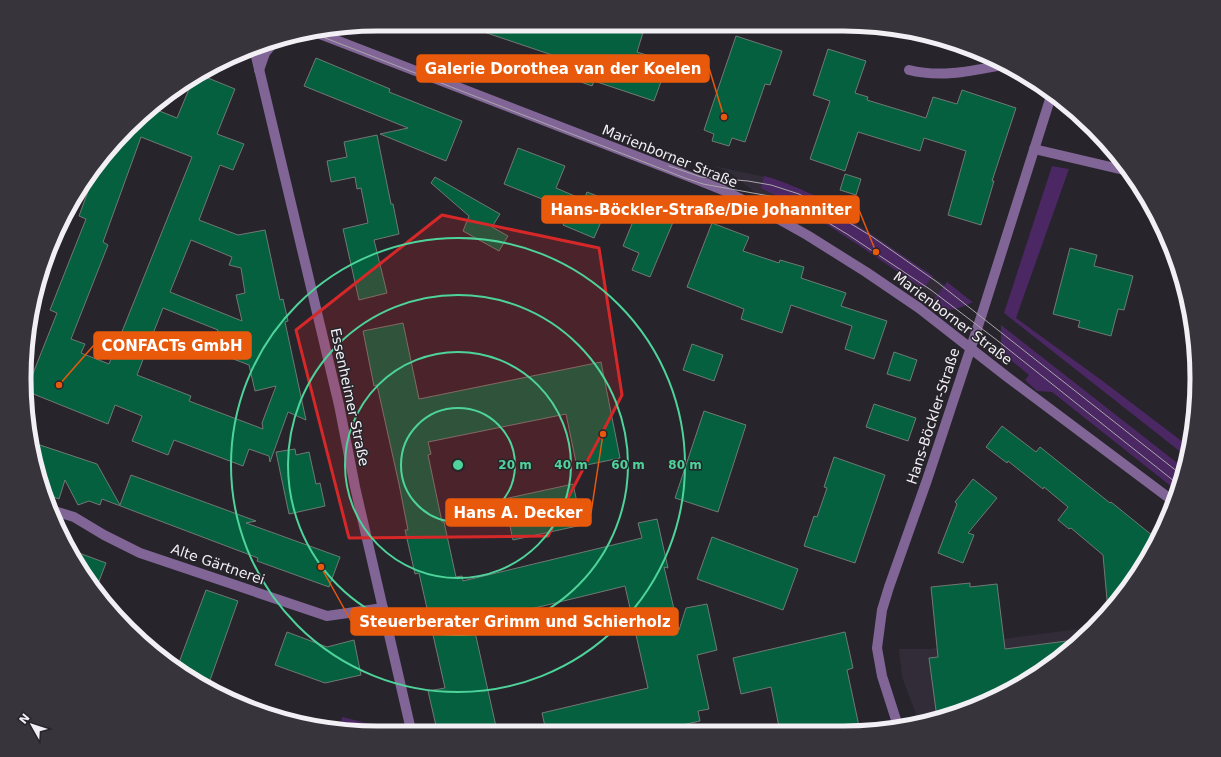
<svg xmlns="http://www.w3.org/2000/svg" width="1221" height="757" font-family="'DejaVu Sans',sans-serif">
	<rect width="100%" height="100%" fill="#27242b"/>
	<g fill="#322c38">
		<path d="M714 166 775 179 820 198 818 200 881 240 945 285 947 282 973 302 955 309 933 301 935 298 915 283 860 246 823 222 774 201 762 198 729 172Z"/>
		<path d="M1093 627 1076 645 1020 686 956 714 898 726 917 717 902 677 899 649H928Z"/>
	</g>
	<g fill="#4b2763">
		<path d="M1052 166 1069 169 1016 318 1104 382 1179 439 1189 445 1187 457 1004 313Z"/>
		<path d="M764 176C784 181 802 190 820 198L806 222 762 198 773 201 775 195 761 188Z"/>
		<path d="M831 208 933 276 923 289 860 246 823 222Z"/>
		<path d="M947 282 972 302H973C957 310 943 314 928 303L931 299 933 301Z"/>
		<path d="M1001 325 1185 469 1177 491 1052 392 1037 391 1025 380 1029 375 1001 352Z"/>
		<path d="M342 717 387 728V730L352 729V730H340Z"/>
	</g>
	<g fill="#056040" stroke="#707974" fill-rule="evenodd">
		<path d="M472 25 645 26 637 52 668 62 654 101 594 81 592 86 559 74 564 59 472 28Z"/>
		<path d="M736 36 782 51 770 85 765 84 745 142 732 138 729 146 712 141 714 134 704 130Z"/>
		<path d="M828 49 866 61 855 93 868 97 867 100 926 118 933 97 957 104 962 90 1016 108 992 181H994L981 225 948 215 966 151 924 138 920 151 858 132 845 171 810 159 830 101 813 95Z"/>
		<path d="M316 58 390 89 389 92 462 121 446 161 380 134 408 128 304 86Z"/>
		<path d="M203 76 235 89 217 134 244 144 233 170 220 165 199 220 238 235 265 230 280 300 283 299 288 321 285 322 306 420 288 412 270 462 269 456 249 449 243 466 174 440 168 455 132 441 142 416 115 405 108 424 26 391 57 313 50 310 86 219 79 216 99 161 152 108 177 118 192 82ZM141 137 192 157 109 364 81 353 85 344 71 339 108 245 103 242ZM191 240 232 257 229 265 241 268 245 293 236 295 242 321 170 292ZM163 308 218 330 210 350 249 365 255 391 276 386 262 423 263 429 189 401 191 396 137 375Z"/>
		<path d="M377 135 391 204H393L399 234 374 240 387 293 359 300 343 229 368 223 361 188 357 189 355 177 331 182 327 161 347 157 344 142Z"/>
		<path d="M518 148 565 166 556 188 584 200 587 192 610 201 594 238 563 225 570 210 504 184Z"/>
		<path d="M845 174 861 179 856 195 840 190Z"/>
		<path d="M435 177 500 214 492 227 508 236 499 251 463 231 469 216 431 183Z"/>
		<path d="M647 196 679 208 650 277 632 270 639 253 623 246 636 214 639 215Z"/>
		<path d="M712 223 749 237 743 251 779 263 780 260 804 267 801 278 846 293 841 306 887 321 874 359 845 349 852 326 791 305 782 333 741 319 744 309 687 287Z"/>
		<path d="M1070 248 1097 255 1094 266 1133 276 1124 310 1118 309 1111 336 1078 327 1080 321 1053 314Z"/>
		<path d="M403 323 419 399 601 362 620 458 577 467 566 414 428 442 431 454 428 455 442 522H444L456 577 462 576 463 581 642 538 638 523 657 519 668 568 664 567 679 630 686 608 707 604 717 650 697 655 709 709 698 711 700 721 656 731H546L542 713 648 688 625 586 473 623 497 731 437 730 428 691 445 688 419 573 415 574 405 530H408L399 484 377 385 374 386 363 331Z"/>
		<path d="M692 344 723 355 714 381 683 370Z"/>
		<path d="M894 352 917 360 910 381 887 374Z"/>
		<path d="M874 404 916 418 908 441 866 427Z"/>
		<path d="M704 411 746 425 718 512 675 498Z"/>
		<path d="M1002 426 1036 452 1040 447 1110 503 1111 502 1158 540 1124 594 1108 611 1103 555 1071 528 1069 529 1058 520 1068 507 1044 487 1043 489 1008 461 1007 463 986 447Z"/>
		<path d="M40 445 97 464 120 505 131 475 256 521 246 523 340 557 329 587 257 561 258 558 102 499 100 505 89 501 78 505 65 480 59 499 43 493 37 455Z"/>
		<path d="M295 449 296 455 309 452 316 484 320 483 325 506 289 514 276 452Z"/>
		<path d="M834 457 885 475 855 563 804 546 814 516 817 517 827 488 824 487Z"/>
		<path d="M973 479 997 498 968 533 974 535 963 563 938 553 957 504 955 502Z"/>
		<path d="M573 484 582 525 513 540 504 499Z"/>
		<path d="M712 537 798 569 783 610 697 579Z"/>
		<path d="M71 550 106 563 96 589 84 576Z"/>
		<path d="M970 583V587L997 584 1005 649 1082 639 1076 645 1020 686 956 714 937 718 929 658 938 657 931 587Z"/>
		<path d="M206 590 238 601 208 686 177 668Z"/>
		<path d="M287 632 327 647 354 640 361 675 325 683 275 665Z"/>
		<path d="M845 632 853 668 847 670 859 726 834 732H780L771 687 741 694 733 658Z"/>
	</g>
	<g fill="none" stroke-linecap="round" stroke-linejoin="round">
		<g stroke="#806596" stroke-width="10">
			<path d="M320 34 698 180 723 190 759 208 807 235 866 272 919 308 1006 376 1173 501"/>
			<path d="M254 48 339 405 355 487 411 730"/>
			<path d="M259 70 265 53 275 41"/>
			<path d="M909 70C941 78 971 71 1002 65"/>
			<path d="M1034 149 1128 171"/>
			<path d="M40 279 46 258"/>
			<path d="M51 510 74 517 104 535 140 553 327 616 383 608"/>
			<path d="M898 726 882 676 877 648 882 610 889 587 927 480 981 317 1052 93"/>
		</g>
		<g stroke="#aaa7ac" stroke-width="1">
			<path d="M315 34 685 178 703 184 775 197 812 213 847 234 931 290 998 341 1179 485"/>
			<path d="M669 166 701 177 748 181 771 185 799 194 830 211 871 236 937 282 1183 476"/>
		</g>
	</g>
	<path fill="#d62828" fill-opacity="0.2" stroke="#d62828" stroke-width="3" stroke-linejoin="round" d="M442 215 599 248 622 395 548 536 349 538 296 330Z"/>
	<g fill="none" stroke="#4ed39a" stroke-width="2">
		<circle cx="458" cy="465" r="57"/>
		<circle cx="458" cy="465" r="113"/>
		<circle cx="458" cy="465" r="170"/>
		<circle cx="458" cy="465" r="227"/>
	</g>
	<g text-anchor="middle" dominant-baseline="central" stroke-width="3" stroke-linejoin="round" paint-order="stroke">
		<g font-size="14" fill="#f2f0f4" stroke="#27242b">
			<text transform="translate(670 156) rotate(22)">Marienborner Straße</text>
			<text transform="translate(953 318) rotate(37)">Marienborner Straße</text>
			<text transform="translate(350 397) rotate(78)">Essenheimer Straße</text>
			<text transform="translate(933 416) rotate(-72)">Hans-Böckler-Straße</text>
			<text transform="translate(218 564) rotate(19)">Alte Gärtnerei</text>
		</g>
	</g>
	<path d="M0 0H1221V757H0ZM378 31H843A347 347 0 0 1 1190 378V379A347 347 0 0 1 843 726H378A347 347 0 0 1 31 379V378A347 347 0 0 1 378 31Z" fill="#37343b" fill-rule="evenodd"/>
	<path fill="none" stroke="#f2f0f4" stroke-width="5" d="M378 31H843A347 347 0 0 1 1190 378V379A347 347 0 0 1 843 726H378A347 347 0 0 1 31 379V378A347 347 0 0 1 378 31Z"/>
	<circle cx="458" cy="465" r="6" fill="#4ed39a" stroke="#27242b" stroke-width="2"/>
	<g font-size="12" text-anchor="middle" font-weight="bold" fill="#4ed39a" stroke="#27242b" stroke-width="3" stroke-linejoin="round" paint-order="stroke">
		<text x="515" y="469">20 m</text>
		<text x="571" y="469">40 m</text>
		<text x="628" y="469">60 m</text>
		<text x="685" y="469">80 m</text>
	</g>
	<path fill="none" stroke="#e8590c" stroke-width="1.5" d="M724 117L709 68M876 252L859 210M59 385L94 345M603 434L591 513M321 567L351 621"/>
	<g fill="#e8590c" stroke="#27242b" stroke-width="1.5">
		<circle cx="724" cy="117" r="4"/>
		<circle cx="876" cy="252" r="4"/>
		<circle cx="59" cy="385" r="4"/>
		<circle cx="603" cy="434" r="4"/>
		<circle cx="321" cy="567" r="4"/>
	</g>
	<g fill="#e8590c" stroke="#e8590c" stroke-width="1.5">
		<rect x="417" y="55" width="292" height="27" rx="4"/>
		<rect x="542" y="196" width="317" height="27" rx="4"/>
		<rect x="94" y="332" width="157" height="27" rx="4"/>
		<rect x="446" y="499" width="145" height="27" rx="4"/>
		<rect x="351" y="608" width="327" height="27" rx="4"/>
	</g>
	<g font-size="15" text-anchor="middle" font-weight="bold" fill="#fff">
		<text x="563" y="74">Galerie Dorothea van der Koelen</text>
		<text x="701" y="215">Hans-Böckler-Straße/Die Johanniter</text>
		<text x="172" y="351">CONFACTs GmbH</text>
		<text x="518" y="518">Hans A. Decker</text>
		<text x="515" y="627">Steuerberater Grimm und Schierholz</text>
	</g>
	<g transform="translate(32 725) rotate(309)" stroke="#27242b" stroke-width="3" paint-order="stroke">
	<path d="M0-3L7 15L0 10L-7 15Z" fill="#f2f0f4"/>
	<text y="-6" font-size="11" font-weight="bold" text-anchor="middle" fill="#f2f0f4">N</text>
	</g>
</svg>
